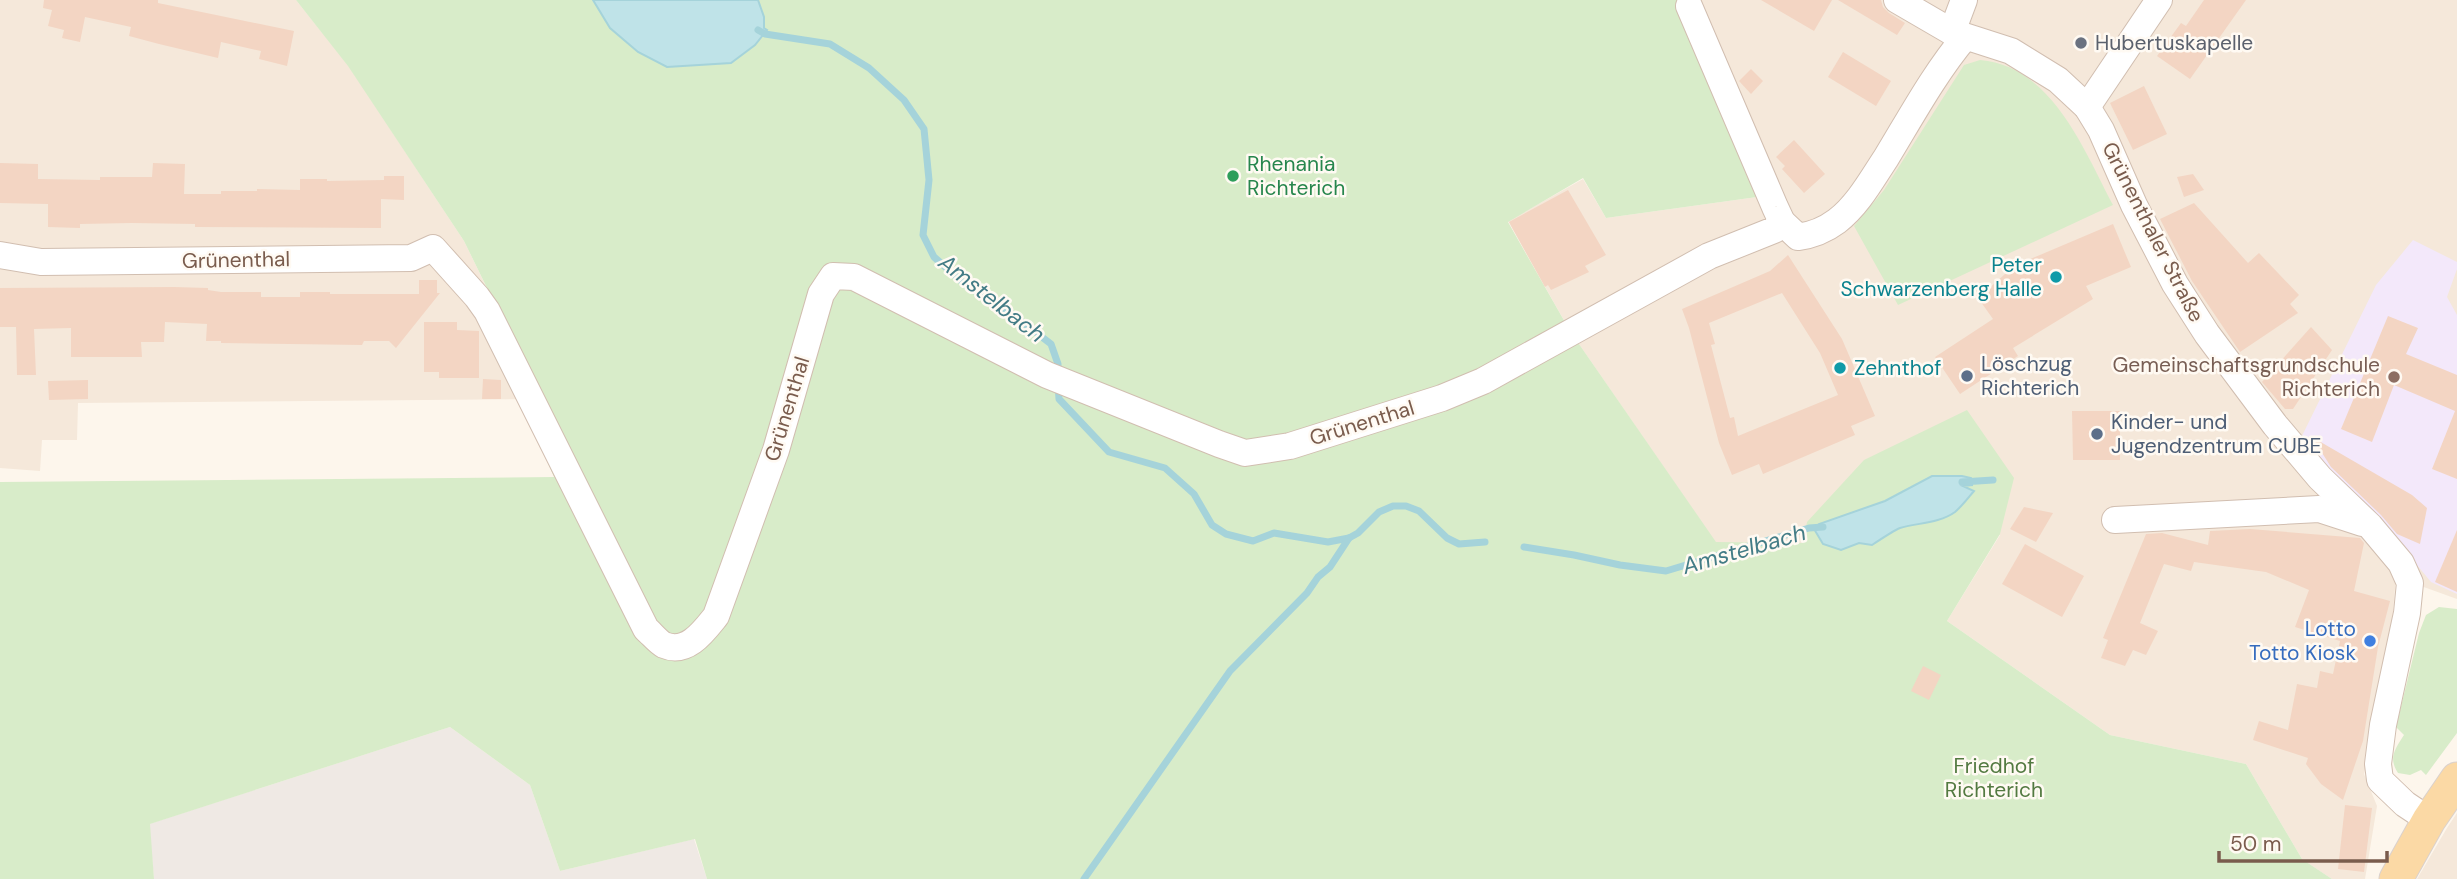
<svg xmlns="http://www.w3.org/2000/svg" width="2457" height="879" font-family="'DM Sans',sans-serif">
	<rect width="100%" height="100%" fill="#fdf6ec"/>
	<g fill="#f5e8da">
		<path d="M0 0H296L348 65 464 241 541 399 78 403 77 440H42L40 471 0 468Z"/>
		<path d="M1690 0H2457V599L2396 577 2391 634 2364 774 2377 806 2365 879H2332L2302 859 2246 764 2110 735 1947 621 2000 535 1803 544 1716 543 1570 331 1508 221 1583 179 1606 218 1757 197Z"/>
		<path d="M2457 813V879H2417L2447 828Z"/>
	</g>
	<path fill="#efe9e4" d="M450 727 530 785 560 871 694 839 707 879H154L149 824Z"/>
	<path fill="#f3e8fa" d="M2413 240 2457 262V269L2447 297 2457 315V594L2431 582 2402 547 2300 440 2376 285Z"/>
	<g fill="#d8ecc9">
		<path d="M296 0H593L610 28 638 52 667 67 731 63 764 28V17L758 0H1690L1757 197 1606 218 1583 178 1508 222 1570 331 1716 542 1803 543 1807 522 1864 460 1967 410 2014 478 2000 534 1947 621 2110 735 2246 764 2302 859 2332 879H707L695 839 560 871 530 785 450 727 150 824 154 879H0V482L554 477 520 399 512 339 464 241 348 66Z"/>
		<path d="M1980 60C2052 66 2084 150 2113 205L1898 305 1854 226 1884 190 1964 65Z"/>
		<path d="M2439 607 2457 609V733L2426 775 2421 770 2410 775 2398 773C2388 758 2395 749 2404 735L2396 727 2419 633 2426 615Z"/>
	</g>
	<g fill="#bfe3e8" stroke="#a5d3da" stroke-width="2">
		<path d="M593 0H758L764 17V28L767 30 755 45 731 63 667 67 638 52 610 28Z"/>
		<path d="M1932 476H1962L1971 478 1972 485 1963 486 1974 491C1968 498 1962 506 1955 512 1940 523 1917 523 1900 528 1895 530 1878 541 1872 545L1859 543 1841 550 1823 544 1814 529 1819 524 1885 501Z"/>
	</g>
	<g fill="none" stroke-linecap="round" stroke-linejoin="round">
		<g stroke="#a5d3da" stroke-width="7">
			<path d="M758 30 765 34 830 44 869 68 904 100 924 129 929 180 923 235 934 257 967 286 1012 314 1051 344 1058 364V373"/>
			<path d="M1058 385 1059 399 1109 452 1165 468 1194 494 1212 525 1226 534 1253 541 1274 533 1328 542 1349 538 1358 533 1379 512 1393 506H1406L1419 511 1447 538 1459 544 1485 542"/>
			<path d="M1962 482 1993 480"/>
			<path d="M1524 547 1574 555 1620 565 1666 571 1809 528 1823 527"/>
			<path d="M1084 879 1230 671 1307 593 1318 577 1330 567 1349 538"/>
		</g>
	</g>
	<g fill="#f3d5c3" fill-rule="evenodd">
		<path d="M44 0H158V3L294 31 287 66 259 59 261 51 221 42 218 58 159 44 129 36 131 27 85 17 80 42 62 38 64 30 48 26 52 10 43 8Z"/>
		<path d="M1761 0H1832L1814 31Z"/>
		<path d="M1838 0H1881L1883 7 1889 13 1905 23 1897 35Z"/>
		<path d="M2204 0H2246L2190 79 2157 56 2181 23 2186 26Z"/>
		<path d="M1843 52 1891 81 1876 106 1828 77Z"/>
		<path d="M1751 69 1763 81 1751 94 1739 81Z"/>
		<path d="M2144 86 2167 134 2133 150 2110 103Z"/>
		<path d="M1794 140 1825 174 1804 193 1782 169 1785 166 1776 157Z"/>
		<path d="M0 163 38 164V179L100 180V177H152L153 163 185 164 184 194H221V191H257V189L300 190V179H327V181L384 180V176H404V200L381 199V228L195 227V224L132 223 80 224V228L48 227V204L0 203Z"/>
		<path d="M2193 174 2204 190 2184 197 2177 177Z"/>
		<path d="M1568 190 1606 255 1585 266 1589 272 1551 290 1548 285 1545 287 1509 222Z"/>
		<path d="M2194 203 2248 263 2259 253 2299 295 2290 304 2298 313 2240 352 2192 281 2160 219Z"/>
		<path d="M2113 224 2131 267 2086 286 2093 299 2013 348 2018 356 1960 394 1935 357 1993 319 1978 298 2014 266Z"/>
		<path d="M1788 255 1842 339 1875 416 1851 426 1855 435 1763 474 1759 464 1732 475 1719 443 1689 328 1682 309 1770 271ZM1782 293 1820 353 1838 395 1738 436 1734 417 1730 418 1711 345 1715 344 1709 323Z"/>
		<path d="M419 280H437V293H440L396 348 389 341H364L362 345 221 343V341H206L207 324 165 322 164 342H141L142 357H71V328L34 329 36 375H17L16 327H0V288L174 287 208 288V290L221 292H261V297H300V292H330V294H419Z"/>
		<path d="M2388 316 2418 328 2406 354 2457 375V479L2432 469 2455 411 2394 385 2372 442 2341 429Z"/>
		<path d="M424 322H457V330L479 331V378H439V372H424Z"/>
		<path d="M2311 327 2332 350 2293 409H2285L2262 382Z"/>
		<path d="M483 379 501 380V399H482Z"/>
		<path d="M88 380V399L49 400 48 381Z"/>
		<path d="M2072 411H2120V460H2073Z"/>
		<path d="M2312 437 2412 495 2427 508 2420 544 2397 534 2381 515 2331 467Z"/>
		<path d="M2024 507 2053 513 2036 542 2010 529Z"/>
		<path d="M2250 529 2360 538 2364 543 2354 591 2390 601 2378 647 2363 741 2343 800 2321 784 2306 764 2308 758 2253 740 2259 721 2288 730 2297 684 2317 688 2320 671 2333 674 2340 641 2295 627 2309 590 2266 572 2194 562 2191 571 2164 564 2140 623 2158 631 2146 655 2133 650 2125 666 2101 658 2108 640 2103 638 2146 534 2162 533 2208 545 2210 531Z"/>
		<path d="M2457 530V592L2435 582Z"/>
		<path d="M2025 544 2084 576 2062 617 2002 584Z"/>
		<path d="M1923 666 1941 675 1929 700 1911 691Z"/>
		<path d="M2345 805 2372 808 2364 872 2338 869Z"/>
	</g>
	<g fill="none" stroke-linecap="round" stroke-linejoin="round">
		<defs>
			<g id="minor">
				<path d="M1897 0 1952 32 2011 51 2058 80 2087 107 2101 130 2134 205 2175 284 2207 334 2275 425 2320 478 2370 526 2401 563 2410 583 2407 613 2383 725 2378 764 2380 780 2405 804 2429 820"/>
				<path d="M1689 6 1775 207 1782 222 1798 237C1813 235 1825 230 1837 221 1858 205 1872 179 1886 158 1911 117 1934 74 1965 37"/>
				<path d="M1952 32 1964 0"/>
				<path d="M2087 107 2159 0"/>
				<path d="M0 255 41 262 411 258 433 248 477 297 487 311 646 629C651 633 658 642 664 645 687 655 704 631 716 616L776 450 821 294 833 276 854 277 1047 375 1219 444 1245 453 1290 446 1442 398 1483 381 1709 256 1774 230 1782 222"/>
				<path d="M2115 520 2319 509 2362 523"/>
			</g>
			<path id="major" d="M2396 879 2429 820 2457 779"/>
		</defs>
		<use href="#minor" stroke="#d1beb0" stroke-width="28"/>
		<use href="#major" stroke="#dad1cd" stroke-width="35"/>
		<use href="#minor" stroke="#fff" stroke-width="26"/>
		<use href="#major" stroke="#fbd9a5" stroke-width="33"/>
	</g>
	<circle fill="#6b7280" stroke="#fffaf3" stroke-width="2.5" cx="2081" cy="43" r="7"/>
	<circle fill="#2e9e5b" stroke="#fffaf3" stroke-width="2.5" cx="1233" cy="176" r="7"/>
	<g fill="#0f9aa8" stroke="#fffaf3" stroke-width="2.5">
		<circle cx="2056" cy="277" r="7"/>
		<circle cx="1840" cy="368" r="7"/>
	</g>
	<g fill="#5c6f8a" stroke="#fffaf3" stroke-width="2.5">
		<circle cx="1967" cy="376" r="7"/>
		<circle cx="2097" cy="434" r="7"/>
	</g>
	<circle fill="#8d6e63" stroke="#fffaf3" stroke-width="2.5" cx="2394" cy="377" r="7"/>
	<circle fill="#3f7fe0" stroke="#fffaf3" stroke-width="2.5" cx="2370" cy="641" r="7"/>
	<g text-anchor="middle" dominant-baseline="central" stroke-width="5" stroke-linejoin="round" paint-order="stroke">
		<g font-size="21" fill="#5b616d" stroke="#fffaf3" text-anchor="start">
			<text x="2095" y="43">Hubertuskapelle</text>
		</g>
		<g font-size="21" fill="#27864d" stroke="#fffaf3" text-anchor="start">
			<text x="1247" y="164">Rhenania<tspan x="1247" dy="24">Richterich</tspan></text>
		</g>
		<g font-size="21" fill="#7a5c4d" stroke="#fffaf3">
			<text transform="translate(2153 232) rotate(63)">Grünenthaler Straße</text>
			<text transform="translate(236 260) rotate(-1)">Grünenthal</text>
			<text transform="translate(787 409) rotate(-73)">Grünenthal</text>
			<text transform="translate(1362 423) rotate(-17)">Grünenthal</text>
		</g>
		<g font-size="21" fill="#0d838f" stroke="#fffaf3" text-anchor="end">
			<text x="2042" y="265">Peter<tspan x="2042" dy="24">Schwarzenberg Halle</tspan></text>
			<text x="1854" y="368" text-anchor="start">Zehnthof</text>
		</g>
		<g font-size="21" fill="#4e5e75" stroke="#fffaf3" text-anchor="start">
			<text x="1981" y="364">Löschzug<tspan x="1981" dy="24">Richterich</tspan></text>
			<text x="2111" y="422">Kinder- und<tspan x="2111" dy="24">Jugendzentrum CUBE</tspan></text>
		</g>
		<g font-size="21" fill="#785e54" stroke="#fffaf3" text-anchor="end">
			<text x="2380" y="365">Gemeinschaftsgrundschule<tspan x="2380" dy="24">Richterich</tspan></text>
		</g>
		<g font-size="21" fill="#366cbe" stroke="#fffaf3" text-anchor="end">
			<text x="2356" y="629">Lotto<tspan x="2356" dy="24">Totto Kiosk</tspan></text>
		</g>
		<g font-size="21" fill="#537a41" stroke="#fffaf3">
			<text x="1994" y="766">Friedhof<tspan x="1994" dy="24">Richterich</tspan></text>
		</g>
		<g font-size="23" font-style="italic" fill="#437c86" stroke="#fffaf3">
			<text transform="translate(992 298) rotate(38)">Amstelbach</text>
			<text transform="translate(1744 549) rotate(-16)">Amstelbach</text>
		</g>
	</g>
	<path d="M2219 851v10h168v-10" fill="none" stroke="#7a5c4d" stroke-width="3.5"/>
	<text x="2230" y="851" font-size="21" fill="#7a5c4d" stroke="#fffaf3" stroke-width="5" paint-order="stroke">50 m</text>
</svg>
